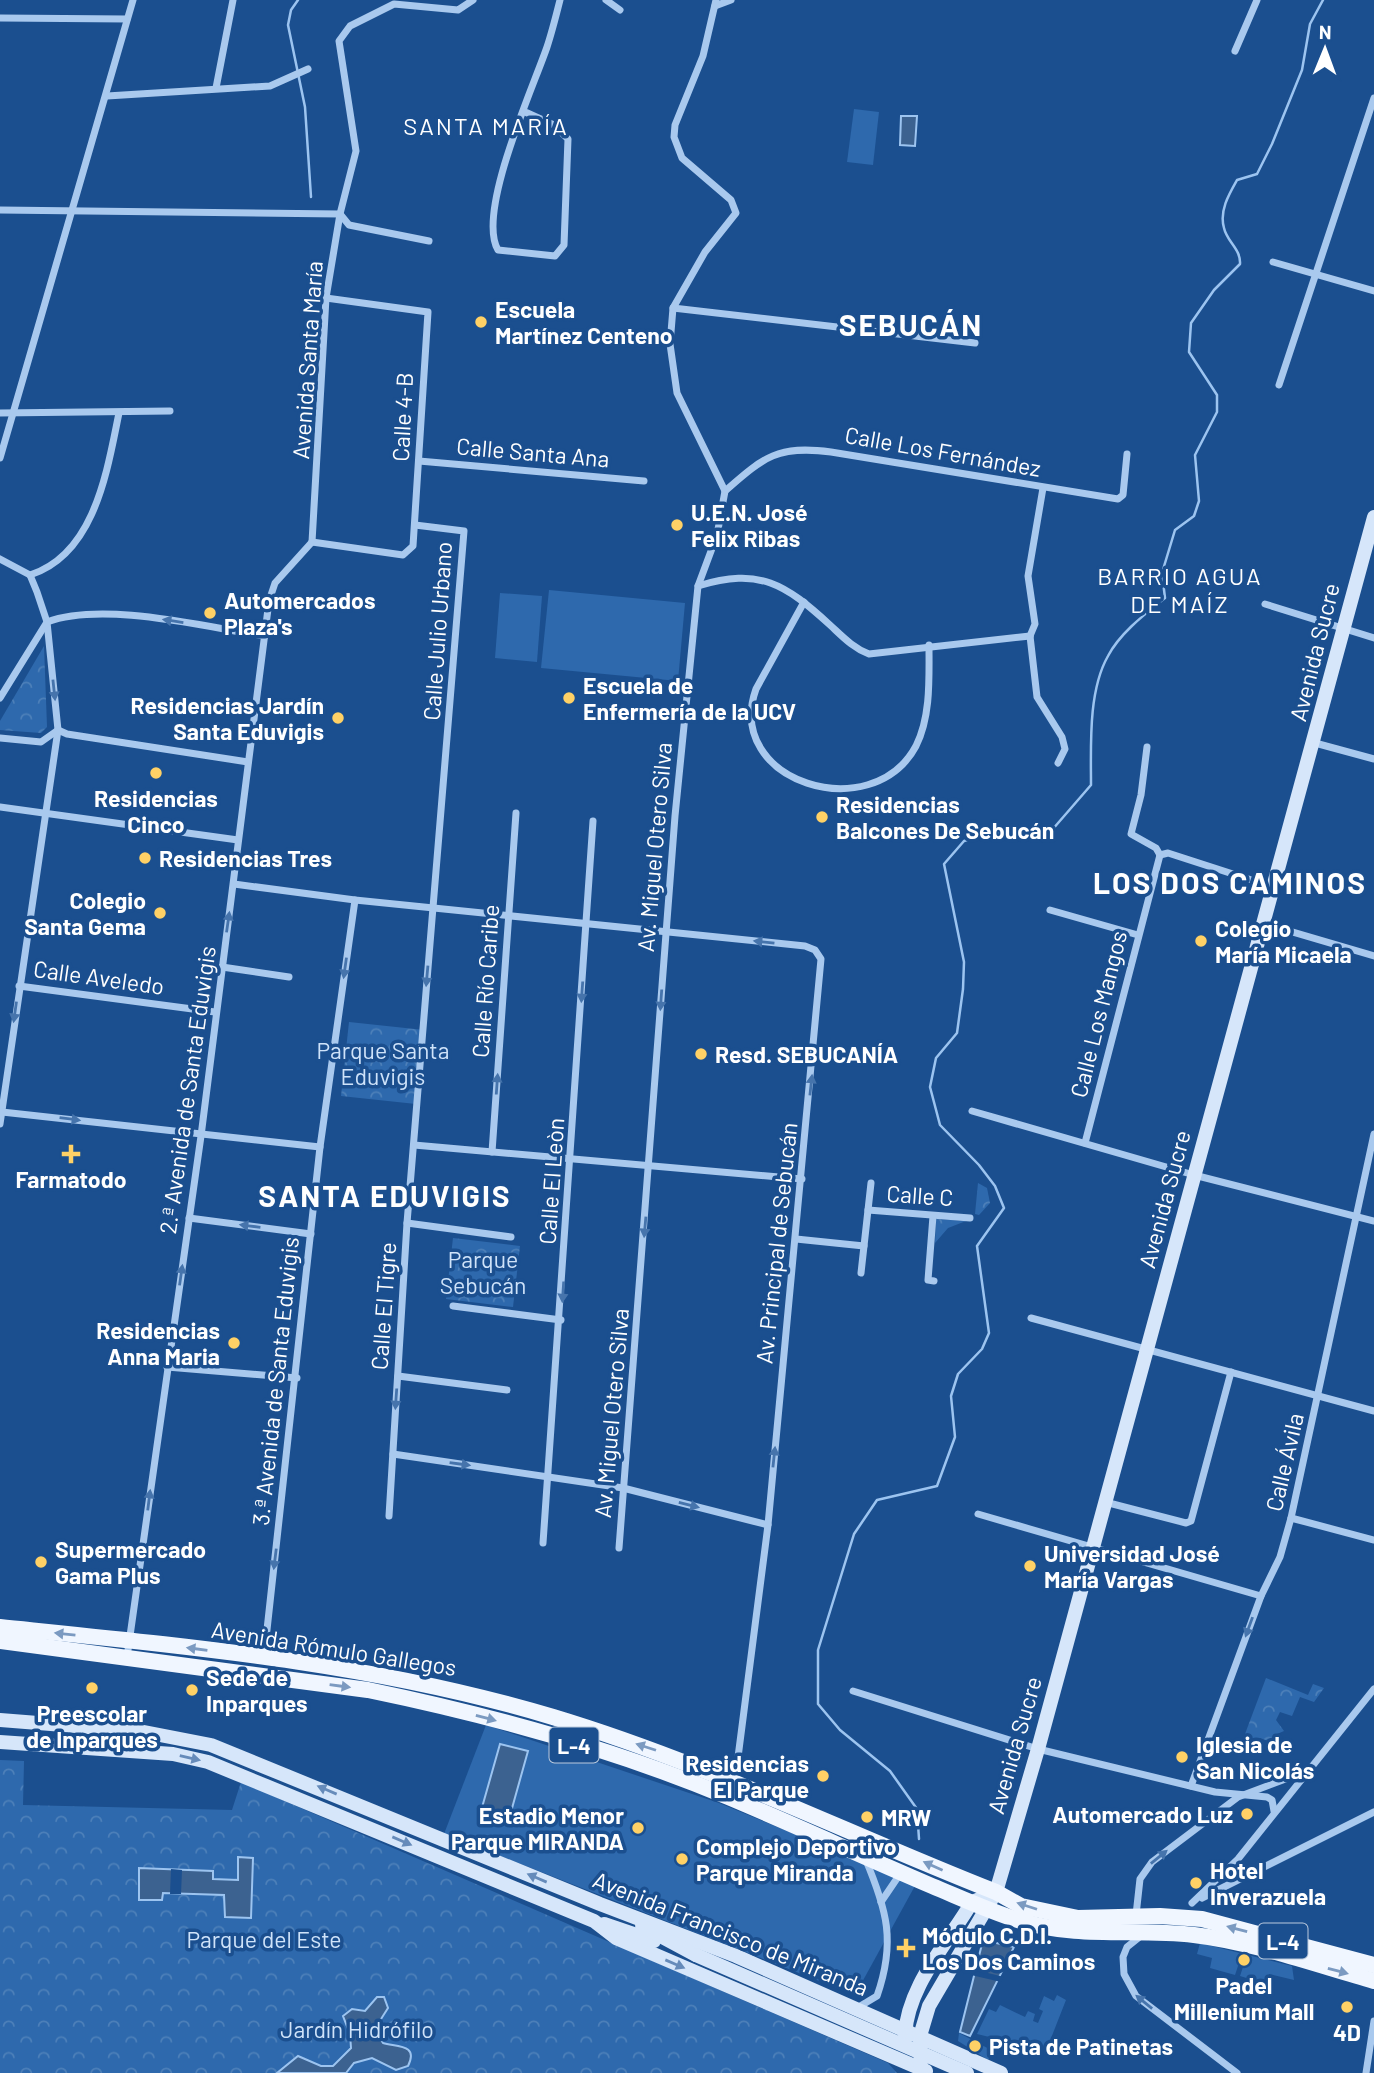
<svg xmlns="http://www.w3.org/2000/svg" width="1374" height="2073" font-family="Barlow,sans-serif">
	<defs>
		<pattern id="park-crowns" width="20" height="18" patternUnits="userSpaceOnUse" patternTransform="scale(1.75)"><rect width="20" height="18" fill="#2e69ad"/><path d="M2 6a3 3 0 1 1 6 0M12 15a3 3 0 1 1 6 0" fill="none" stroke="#4d80b9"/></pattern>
	</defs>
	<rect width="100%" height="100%" fill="#1b4f8f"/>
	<g fill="#2e69ad">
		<path d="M854 109 879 112 873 165 847 162Z"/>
		<path d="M549 590 685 603 678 681 541 668Z"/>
		<path d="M500 593 542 596 537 662 495 658Z"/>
		<path d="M486 1725 719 1803 916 1884 855 1995 444 1834Z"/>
		<path d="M1200 1943 1292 1966 1294 1980 1269 1974 1266 1984 1240 1976 1243 1967 1238 1966 1235 1975 1210 1968 1212 1958 1197 1954Z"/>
		<path d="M1057 1995 1066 2000 1046 2051 977 2034 989 2009 996 2012 1000 2005 1025 2017 1028 2011 1035 2014 1033 2021 1038 2023 1043 2011 1039 2009 1044 1996 1054 2001Z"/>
		<path d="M959 2033 993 2051 988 2060 958 2041Z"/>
	</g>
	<g fill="url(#park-crowns)">
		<path d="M44 646 47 727 41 733 0 730V721Z"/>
		<path d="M349 1022 424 1030 416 1104 341 1096Z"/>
		<path d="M978 1183 987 1188 990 1203 979 1215 975 1214Z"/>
		<path d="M936 1219 966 1221 948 1228 935 1243Z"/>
		<path d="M453 1238 520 1246 513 1307 446 1299Z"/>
		<path d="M1266 1678 1308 1695 1313 1684 1324 1688 1314 1702 1300 1697 1292 1716 1280 1712 1276 1720 1284 1731 1277 1734 1274 1743 1260 1738 1258 1754 1250 1751 1247 1756 1239 1750Z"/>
		<path d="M0 1760 24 1761 23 1805 232 1810 241 1782 888 2063 897 2073H0Z"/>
	</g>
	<g fill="#3c6290" stroke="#9cc4f0" stroke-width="2">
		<path d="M901 116H917L915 146 900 145Z"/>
		<path d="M500 1744 528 1751 509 1819 481 1811Z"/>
		<path d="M238 1857 253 1858 251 1918 225 1917 224 1895 163 1893 162 1900H139V1868L213 1871V1879L238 1880Z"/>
		<path d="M983 1940 1014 1947 970 2036 960 2032Z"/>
		<path d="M377 1997H384L388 2008C379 2023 372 2027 383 2043 397 2047 419 2044 408 2066L396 2070 372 2058 354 2063 346 2073H277L298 2056 321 2066H333L351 2048 350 2034 343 2016 352 2009 365 2011Z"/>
	</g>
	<g fill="#1b4f8f">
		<path d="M171 1869 182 1870 181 1894H170Z"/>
		<path d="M972 1969 1004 1977 1001 1982 971 1975Z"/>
	</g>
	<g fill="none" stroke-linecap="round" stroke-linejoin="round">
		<g stroke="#9cc4f0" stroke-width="2.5">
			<path d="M298 0 291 10 288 25 305 107 311 197"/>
			<path d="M919 1839 917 1809 890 1771 840 1730 818 1704V1650L854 1534 877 1500 937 1486 955 1437 951 1396 958 1374 982 1349 989 1333 977 1246 1004 1208 995 1186 979 1165 940 1125 930 1087 936 1058 957 1033 963 989 964 962 944 864 964 841 988 833 1052 830 1091 785C1091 746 1088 691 1108 656 1120 633 1145 614 1165 598L1162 573 1175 530 1194 516 1199 501 1195 455 1217 412V395L1189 352 1191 323 1214 290 1240 264C1241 249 1227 242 1224 228 1219 211 1229 194 1237 180L1257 174 1272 144 1302 70 1310 24 1323 0"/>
		</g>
		<g stroke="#a9c9ee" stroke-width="7">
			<path d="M606 0 620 10"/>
			<path d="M715 6 731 0"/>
			<path d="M0 18 127 19"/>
			<path d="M1235 51 1257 0"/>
			<path d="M216 88 233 0"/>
			<path d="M107 96 270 86 308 69"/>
			<path d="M523 111 554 125 568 139 564 245 555 256 498 250C476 213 533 88 547 47 552 32 556 16 560 0"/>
			<path d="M0 210 340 214 349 225 429 241"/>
			<path d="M1273 262 1374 291"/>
			<path d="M673 308 975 343"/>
			<path d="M1279 385 1374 98"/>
			<path d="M0 413 170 411"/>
			<path d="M0 458 133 0"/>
			<path d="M419 461 644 481"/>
			<path d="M725 491C764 457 777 445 831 452L1118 499 1123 495 1127 454"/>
			<path d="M312 542 326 298 340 214 356 151 339 41 350 26 394 4 458 10 473 0"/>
			<path d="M312 542 403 555 413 546 428 312 326 298"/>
			<path d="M0 559 30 575 37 592 47 622 58 730 0 1124"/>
			<path d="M30 575C95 554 107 471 119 413"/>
			<path d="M698 586C760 567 785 584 830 625 842 636 853 648 869 654L1030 636"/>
			<path d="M804 602 756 689C723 782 872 828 916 746 931 716 929 678 929 645"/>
			<path d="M1265 604 1374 638"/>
			<path d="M1030 636 1035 624 1028 576 1043 488"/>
			<path d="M1030 636 1037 697 1062 737 1065 749 1058 763"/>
			<path d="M0 698 47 622C104 601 205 627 265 636"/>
			<path d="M0 738 41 742 58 730 67 734 248 762"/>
			<path d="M1315 743 1374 759"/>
			<path d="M1147 747 1141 795 1131 834 1156 848 1160 855"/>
			<path d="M0 807 238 840"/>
			<path d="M1160 855 1168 853 1273 887"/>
			<path d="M234 884 355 900 805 946 815 950 821 959 768 1525 737 1765 732 1783"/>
			<path d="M1050 910 1138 935"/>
			<path d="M1262 923 1374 956"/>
			<path d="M222 967 289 977"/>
			<path d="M19 986 215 1012"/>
			<path d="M972 1111 1194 1175 1374 1221"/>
			<path d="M2 1112 320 1147"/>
			<path d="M1085 1143 1160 855"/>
			<path d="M414 1145 802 1179"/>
			<path d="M492 1152 516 813"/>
			<path d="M868 1210 970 1218"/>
			<path d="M933 1216 928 1280 934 1281"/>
			<path d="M189 1218 311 1234"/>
			<path d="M407 1223 511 1237"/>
			<path d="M796 1239 864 1246"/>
			<path d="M861 1273 871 1183"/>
			<path d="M453 1306 561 1320"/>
			<path d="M1031 1318 1374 1411"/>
			<path d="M167 1367 297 1378"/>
			<path d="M398 1376 507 1390"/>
			<path d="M393 1454 623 1488 768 1525"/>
			<path d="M1105 1502 1186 1523 1191 1521 1231 1372"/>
			<path d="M978 1514 1261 1596"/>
			<path d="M389 1516 407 1223 464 531 415 525"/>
			<path d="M1291 1518 1374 1540"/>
			<path d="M543 1543 593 821"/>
			<path d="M619 1548 675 816 698 586 717 535 725 491 677 393 670 344 673 308 705 252 736 213 731 200 682 158 674 137 675 125 703 56 716 0"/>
			<path d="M127 1657 201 1136 269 601 275 583 312 542"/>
			<path d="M264 1657 320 1147 355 900"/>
			<path d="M853 1691 1038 1749 1215 1792 1267 1797 1272 1800 1274 1811"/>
			<path d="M1191 1786 1261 1596 1280 1557 1291 1518 1374 1134"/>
			<path d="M1202 1898 1374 1812"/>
			<path d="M881 1902 900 1874"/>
			<path d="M1192 1903 1238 1859 1374 1689"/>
			<path d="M1136 1915 1140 1879 1152 1862 1238 1797 1304 1772"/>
			<path d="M1142 1935 1127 1947 1123 1957 1124 1974 1136 1996 1237 2073"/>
			<path d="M857 2008 877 1996C896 1942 887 1910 865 1858"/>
			<path d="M1366 2073 1374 2021"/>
		</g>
		<g stroke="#d6e6fa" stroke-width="14">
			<path d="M0 1720 139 1731 211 1745 600 1904 736 1956 1001 2073"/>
			<path d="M0 1742 173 1754 208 1762 594 1921 616 1938 926 2071"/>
			<path d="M604 1924 654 1941"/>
			<path d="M642 1926 696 1955"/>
			<path d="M905 2039C905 1989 947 1944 972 1902L982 1898"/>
			<path d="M921 2073 920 2036 929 2006 996 1892 1038 1749 1374 517"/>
		</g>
		<g stroke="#f0f6ff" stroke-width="16">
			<path d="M0 1627C185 1646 374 1663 553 1717 706 1763 848 1834 996 1892L1021 1906 1078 1918 1160 1916 1202 1919 1374 1965"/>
			<path d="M0 1641 368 1690C489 1715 614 1749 728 1797 797 1826 864 1857 932 1886 961 1898 991 1912 1021 1921 1079 1939 1136 1928 1194 1935 1253 1942 1317 1965 1374 1981"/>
		</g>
		<path stroke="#d6e6fa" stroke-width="14" d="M696 1955 967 2073"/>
	</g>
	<defs><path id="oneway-solid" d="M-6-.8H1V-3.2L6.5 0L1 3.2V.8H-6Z" transform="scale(1.75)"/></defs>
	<g fill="#4674ac">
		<use href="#oneway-solid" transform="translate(173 621) rotate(-171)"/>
		<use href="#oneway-solid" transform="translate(54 690) rotate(84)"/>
		<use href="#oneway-solid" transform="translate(228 922) rotate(-82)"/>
		<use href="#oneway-solid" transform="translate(764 942) rotate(-174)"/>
		<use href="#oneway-solid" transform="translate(345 968) rotate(98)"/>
		<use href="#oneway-solid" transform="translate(427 976) rotate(95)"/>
		<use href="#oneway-solid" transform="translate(582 992) rotate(94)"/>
		<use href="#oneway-solid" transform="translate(661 1000) rotate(94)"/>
		<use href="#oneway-solid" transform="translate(15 1012) rotate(98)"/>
		<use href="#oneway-solid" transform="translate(497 1084) rotate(-86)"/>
		<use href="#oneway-solid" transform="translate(811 1085) rotate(-84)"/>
		<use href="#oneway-solid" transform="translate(70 1119) rotate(7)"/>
		<use href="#oneway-solid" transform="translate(250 1226) rotate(-173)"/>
		<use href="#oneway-solid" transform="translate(645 1227) rotate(95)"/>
		<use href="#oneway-solid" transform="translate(181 1275) rotate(-82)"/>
		<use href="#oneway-solid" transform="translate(563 1292) rotate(94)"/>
		<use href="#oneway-solid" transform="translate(396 1399) rotate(94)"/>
		<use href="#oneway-solid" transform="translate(774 1457) rotate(-84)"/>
		<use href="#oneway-solid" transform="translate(460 1464) rotate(8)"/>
		<use href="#oneway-solid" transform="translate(149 1500) rotate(-83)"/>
		<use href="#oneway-solid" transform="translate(689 1505) rotate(14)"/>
		<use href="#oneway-solid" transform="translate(275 1559) rotate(97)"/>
		<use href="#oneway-solid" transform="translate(1249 1627) rotate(110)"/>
		<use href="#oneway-solid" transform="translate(1159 1857) rotate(-39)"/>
		<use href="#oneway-solid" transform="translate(1144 2002) rotate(-141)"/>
	</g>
	<g fill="#7b9ac1">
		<use href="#oneway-solid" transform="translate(65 1634) rotate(-174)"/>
		<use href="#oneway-solid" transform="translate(197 1649) rotate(-172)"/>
		<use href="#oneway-solid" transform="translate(340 1686) rotate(8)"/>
		<use href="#oneway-solid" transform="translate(486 1718) rotate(15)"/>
		<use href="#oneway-solid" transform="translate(646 1747) rotate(-162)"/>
		<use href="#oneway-solid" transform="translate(933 1866) rotate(-156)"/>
		<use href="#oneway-solid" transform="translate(1027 1906) rotate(-162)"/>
		<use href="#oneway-solid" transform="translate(1237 1929) rotate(-165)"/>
		<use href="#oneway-solid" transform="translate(1338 1971) rotate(15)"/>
	</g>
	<g fill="#668bba">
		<use href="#oneway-solid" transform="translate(190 1758) rotate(13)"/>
		<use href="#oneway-solid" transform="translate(327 1790) rotate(-157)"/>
		<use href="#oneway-solid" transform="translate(402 1841) rotate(23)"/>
		<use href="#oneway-solid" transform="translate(537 1878) rotate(-157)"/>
		<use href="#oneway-solid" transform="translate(675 1964) rotate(23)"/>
	</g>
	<g fill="#ffd166" stroke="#1b4f8f" stroke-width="2.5">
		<circle cx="481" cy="322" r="7"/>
		<circle cx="677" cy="525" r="7"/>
		<circle cx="210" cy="613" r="7"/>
		<circle cx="569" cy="698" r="7"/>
		<circle cx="338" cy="718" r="7"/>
		<circle cx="156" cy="773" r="7"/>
		<circle cx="822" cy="817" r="7"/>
		<circle cx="145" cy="858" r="7"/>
		<circle cx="160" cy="913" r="7"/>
		<circle cx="1201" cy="941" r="7"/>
		<circle cx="701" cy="1054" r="7"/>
		<path d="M67.5 1143.5h7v7h7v7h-7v7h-7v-7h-7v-7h7z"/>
		<circle cx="234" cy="1343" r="7"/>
		<circle cx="41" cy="1562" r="7"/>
		<circle cx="1030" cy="1566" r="7"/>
		<circle cx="92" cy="1688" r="7"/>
		<circle cx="192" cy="1690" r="7"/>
		<circle cx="1182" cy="1757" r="7"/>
		<circle cx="823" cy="1776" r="7"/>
		<circle cx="1247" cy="1814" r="7"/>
		<circle cx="867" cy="1817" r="7"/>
		<circle cx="638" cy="1828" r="7"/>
		<circle cx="682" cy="1859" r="7"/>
		<circle cx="1196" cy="1883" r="7"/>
		<path d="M902.5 1937.5h7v7h7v7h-7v7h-7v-7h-7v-7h7z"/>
		<circle cx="1244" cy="1960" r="7"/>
		<circle cx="1347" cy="2007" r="7"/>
		<circle cx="975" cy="2046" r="7"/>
	</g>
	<g text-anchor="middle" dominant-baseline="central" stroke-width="7" stroke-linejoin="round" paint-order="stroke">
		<g fill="#1b4f8f" stroke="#bbcadd" stroke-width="2">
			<rect x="549.5" y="1727.5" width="49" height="35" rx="5"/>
			<rect x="1258.5" y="1923.5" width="49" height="35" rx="5"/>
		</g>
		<g font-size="21" font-weight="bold" fill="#fff">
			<text x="574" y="1745">L-4</text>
			<text x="1283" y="1941">L-4</text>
		</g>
		<g font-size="23" font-weight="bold" fill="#fff" stroke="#1b4f8f" text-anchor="start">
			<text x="495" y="309">Escuela<tspan x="495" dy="26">Martínez Centeno</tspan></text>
			<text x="691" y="512">U.E.N. José<tspan x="691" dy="26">Felix Ribas</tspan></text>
			<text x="224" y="600">Automercados<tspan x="224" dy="26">Plaza's</tspan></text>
			<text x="583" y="685">Escuela de<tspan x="583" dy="26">Enfermería de la UCV</tspan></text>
			<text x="324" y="705" text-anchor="end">Residencias Jardín<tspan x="324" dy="26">Santa Eduvigis</tspan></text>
			<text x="156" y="798" text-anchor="middle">Residencias<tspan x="156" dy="26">Cinco</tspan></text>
			<text x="836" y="804">Residencias<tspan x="836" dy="26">Balcones De Sebucán</tspan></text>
			<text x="159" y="858">Residencias Tres</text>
			<text x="146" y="900" text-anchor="end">Colegio<tspan x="146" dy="26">Santa Gema</tspan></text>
			<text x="1215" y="928">Colegio<tspan x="1215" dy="26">María Micaela</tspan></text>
			<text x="715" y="1054">Resd. SEBUCANÍA</text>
			<text x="71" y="1179" text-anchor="middle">Farmatodo</text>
			<text x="220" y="1330" text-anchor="end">Residencias<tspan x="220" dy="26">Anna Maria</tspan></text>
			<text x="55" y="1549">Supermercado<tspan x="55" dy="26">Gama Plus</tspan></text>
			<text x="1044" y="1553">Universidad José<tspan x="1044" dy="26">María Vargas</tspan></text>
			<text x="206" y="1677">Sede de<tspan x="206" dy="26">Inparques</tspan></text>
			<text x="92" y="1713" text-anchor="middle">Preescolar<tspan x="92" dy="26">de Inparques</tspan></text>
			<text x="1196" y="1744">Iglesia de<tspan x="1196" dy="26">San Nicolás</tspan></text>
			<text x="809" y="1763" text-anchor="end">Residencias<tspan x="809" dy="26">El Parque</tspan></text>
			<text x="1233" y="1814" text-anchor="end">Automercado Luz</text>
			<text x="624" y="1815" text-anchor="end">Estadio Menor<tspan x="624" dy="26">Parque MIRANDA</tspan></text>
			<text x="881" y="1817">MRW</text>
			<text x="696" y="1846">Complejo Deportivo<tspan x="696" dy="26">Parque Miranda</tspan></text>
			<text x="1210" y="1870">Hotel<tspan x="1210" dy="26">Inverazuela</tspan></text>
			<text x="922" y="1935">Módulo C.D.I.<tspan x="922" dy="26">Los Dos Caminos</tspan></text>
			<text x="1244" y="1985" text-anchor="middle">Padel<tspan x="1244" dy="26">Millenium Mall</tspan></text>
			<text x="1347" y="2032" text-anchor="middle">4D</text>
			<text x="989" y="2046">Pista de Patinetas</text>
		</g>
		<g font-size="23" fill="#fff" stroke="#1b4f8f">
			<text transform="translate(307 360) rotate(-86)">Avenida Santa María</text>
			<text transform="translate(402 417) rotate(-87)">Calle 4-B</text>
			<text transform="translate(943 451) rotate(10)">Calle Los Fernández</text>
			<text transform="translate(533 452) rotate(5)">Calle Santa Ana</text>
			<text transform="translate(437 631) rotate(-86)">Calle Julio Urbano</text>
			<text transform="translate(1314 652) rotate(-76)">Avenida Sucre</text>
			<text transform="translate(654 847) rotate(-85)">Av. Miguel Otero Silva</text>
			<text transform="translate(99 977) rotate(8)">Calle Aveledo</text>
			<text transform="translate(485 981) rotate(-86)">Calle Río Caribe</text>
			<text transform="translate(1098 1014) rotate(-76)">Calle Los Mangos</text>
			<text transform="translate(187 1090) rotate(-82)">2.ª Avenida de Santa Eduvigis</text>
			<text transform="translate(551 1181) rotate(-86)">Calle El Leòn</text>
			<text transform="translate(920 1195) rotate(4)">Calle C</text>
			<text transform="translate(1164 1199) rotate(-75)">Avenida Sucre</text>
			<text transform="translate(776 1243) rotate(-84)">Av. Principal de Sebucán</text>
			<text transform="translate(383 1306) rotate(-86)">Calle El Tigre</text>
			<text transform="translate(275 1381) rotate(-84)">3.ª Avenida de Santa Eduvigis</text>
			<text transform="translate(611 1413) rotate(-85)">Av. Miguel Otero Silva</text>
			<text transform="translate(1284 1462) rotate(-77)">Calle Ávila</text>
			<text transform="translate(334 1648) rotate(9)">Avenida Rómulo Gallegos</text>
			<text transform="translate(1014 1745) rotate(-74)">Avenida Sucre</text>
			<text transform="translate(731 1933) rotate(22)">Avenida Francisco de Miranda</text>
		</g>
		<g font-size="23" fill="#cfe3fa" stroke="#1b4f8f">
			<text x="383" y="1050">Parque Santa<tspan x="383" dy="26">Eduvigis</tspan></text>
			<text x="483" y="1259">Parque<tspan x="483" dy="26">Sebucán</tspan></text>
			<text x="264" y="1939">Parque del Este</text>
			<text x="357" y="2029">Jardín Hidrófilo</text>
		</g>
		<g font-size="24" letter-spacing="2" fill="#fff" stroke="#1b4f8f">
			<text x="486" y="125">SANTA MARÍA</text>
			<text x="1180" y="575">BARRIO AGUA<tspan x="1180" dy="28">DE MAÍZ</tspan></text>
		</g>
		<g font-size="30" font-weight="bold" letter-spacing="2" fill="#fff" stroke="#1b4f8f">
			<text x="911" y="324">SEBUCÁN</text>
			<text x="1230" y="882">LOS DOS CAMINOS</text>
			<text x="385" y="1195">SANTA EDUVIGIS</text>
		</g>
	</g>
	<g transform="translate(1325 49) rotate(1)" stroke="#1b4f8f" stroke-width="5" paint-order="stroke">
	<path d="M0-5L12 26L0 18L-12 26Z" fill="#ffffff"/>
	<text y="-10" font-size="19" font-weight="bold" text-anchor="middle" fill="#ffffff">N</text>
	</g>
</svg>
